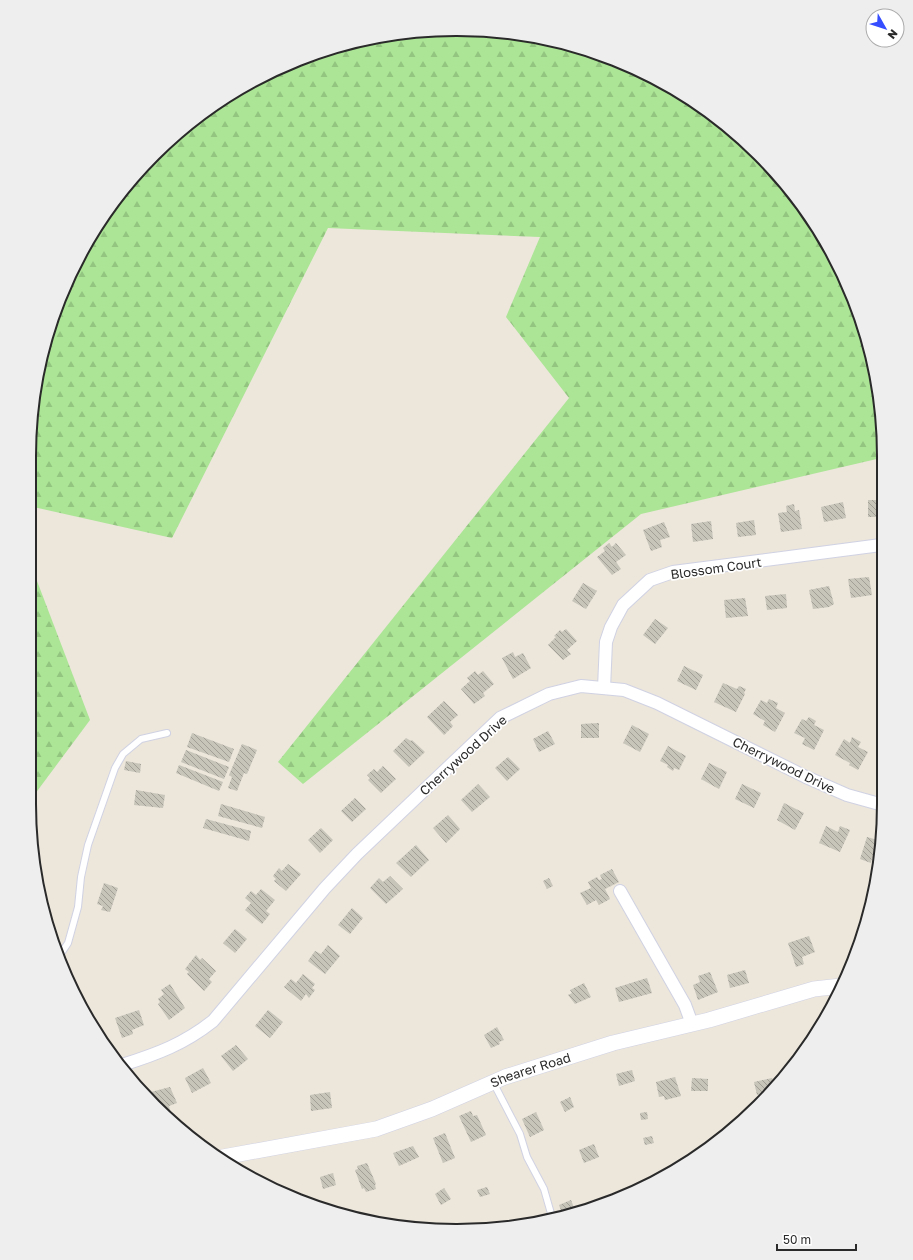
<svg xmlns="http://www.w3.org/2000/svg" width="913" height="1260" font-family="'Golos Text',sans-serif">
	<defs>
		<pattern id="forest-firs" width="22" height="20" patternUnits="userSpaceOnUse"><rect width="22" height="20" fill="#abe595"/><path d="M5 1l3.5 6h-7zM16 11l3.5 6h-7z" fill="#93c581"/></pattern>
		<pattern id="building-back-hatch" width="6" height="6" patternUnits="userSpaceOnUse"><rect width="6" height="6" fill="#c7c4ba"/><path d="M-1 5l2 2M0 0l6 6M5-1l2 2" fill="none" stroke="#a29f97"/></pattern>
	</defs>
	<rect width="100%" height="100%" fill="#ece6db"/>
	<g fill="url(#forest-firs)">
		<path d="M428 30 512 33 594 52 670 86 738 135 796 196 851 293 880 400 881 458 641 514 303 784 278 762 569 398 506 317 540 237 328 228 172 538 29 506V456L44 346 62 293 101 219 135 174 196 117 267 73 346 44Z"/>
		<path d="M29 560 90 720 29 802Z"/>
	</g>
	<g fill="url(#building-back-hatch)">
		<path d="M878 496H881V517H868V500H879Z"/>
		<path d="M843 502 846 518 824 522 821 507Z"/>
		<path d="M794 504 795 511 799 510 802 529 781 532 778 513 787 512 786 506Z"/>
		<path d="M754 520 756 535 738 537 736 523Z"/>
		<path d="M711 521 713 539 693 542 691 524Z"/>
		<path d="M664 522 670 537 660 540 662 547 651 551 643 530Z"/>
		<path d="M609 543 612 547 616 543 626 555 616 562 621 569 612 575 597 557 605 551 603 548Z"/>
		<path d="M869 577 872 595 851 598 848 579Z"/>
		<path d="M583 583 597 591 586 609 572 601Z"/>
		<path d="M829 586 834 604 829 607 813 609 809 590Z"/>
		<path d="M786 594 787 608 767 610 765 596Z"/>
		<path d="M745 598 748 616 726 618 724 600Z"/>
		<path d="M655 619 668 628 655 644 643 635Z"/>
		<path d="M566 629 577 641 567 650 571 654 563 660 548 645 556 637 554 636 560 630 562 632Z"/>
		<path d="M513 652 515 657 523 653 531 668 513 679 502 658Z"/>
		<path d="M684 666 703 675 696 690 677 681Z"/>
		<path d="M475 671 478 675 483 671 494 684 483 693 485 696 474 704 461 689 470 681 467 678Z"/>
		<path d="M723 683 737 689 739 686 746 689 744 693 745 694 736 712 714 702Z"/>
		<path d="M769 699 778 703 776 708 785 713 775 732 763 725 765 721 753 714 761 700 767 703Z"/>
		<path d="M444 701 458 715 450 722 453 726 444 735 427 717Z"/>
		<path d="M809 717 816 721 814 725 824 730 814 750 802 744 805 738 794 733 802 719 806 721Z"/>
		<path d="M599 723V738H581V724Z"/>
		<path d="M632 725 649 734 640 752 623 743Z"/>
		<path d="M548 731 555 744 539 752 533 739Z"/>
		<path d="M192 733 234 749 229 762 187 747Z"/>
		<path d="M852 737 861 742 858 747 868 752 858 770 849 765 850 763 835 755 844 739 850 743Z"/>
		<path d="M406 738 411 741 412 740 425 752 409 767 393 751Z"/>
		<path d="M242 744 257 750 247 774 244 773 237 791 228 788 232 777 229 775Z"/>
		<path d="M668 746 686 756 679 770 674 768 673 771 667 767 668 765 660 761Z"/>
		<path d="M186 750 229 767 224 779 181 762Z"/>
		<path d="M508 757 520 769 507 781 495 768Z"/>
		<path d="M126 761 141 764 140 773 124 770Z"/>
		<path d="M709 763 727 772 719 789 701 779Z"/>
		<path d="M179 765 223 782 219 791 176 773Z"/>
		<path d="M383 766 396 779 381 793 368 780 370 778 367 775 374 769 377 772Z"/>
		<path d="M478 784 490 797 472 812 461 800Z"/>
		<path d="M742 784 761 793 754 808 735 799Z"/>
		<path d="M136 790 165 795 163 808 134 805Z"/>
		<path d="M355 798 366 809 352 822 341 811Z"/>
		<path d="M784 803 804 813 795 830 777 820Z"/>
		<path d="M221 804 265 817 262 828 218 816Z"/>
		<path d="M448 815 460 829 446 843 433 828Z"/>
		<path d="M206 819 251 831 249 841 203 828Z"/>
		<path d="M826 826 838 832 840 826 850 830 840 852 819 843Z"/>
		<path d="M321 828 333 840 320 853 308 840Z"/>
		<path d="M867 837 881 841 877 860 872 858 871 863 860 859Z"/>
		<path d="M416 845 429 860 411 877 396 863Z"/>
		<path d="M288 864 301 874 286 891 274 881 276 879 273 876 279 868 282 871Z"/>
		<path d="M612 869 619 882 605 889 610 899 599 905 596 900 587 905 580 893 591 888 588 882 597 877 599 880 602 879 600 875Z"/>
		<path d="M390 876 403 889 386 904 370 888 379 878 383 882Z"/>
		<path d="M549 878 553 886 547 889 543 881Z"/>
		<path d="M104 883 118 888 110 912 101 910 103 906 97 904Z"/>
		<path d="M261 889 275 900 266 911 270 914 262 924 245 910 251 903 245 898 251 891 256 895Z"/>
		<path d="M352 908 363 918 350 934 338 925Z"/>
		<path d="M235 929 247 939 235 953 223 943Z"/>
		<path d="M809 936 815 952 802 957 804 964 796 967 788 943Z"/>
		<path d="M328 945 340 956 325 974 308 961 315 951 321 954Z"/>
		<path d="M196 955 200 960 202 958 216 971 209 979 212 982 204 991 187 974 189 972 185 969Z"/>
		<path d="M745 970 749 983 730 988 727 975Z"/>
		<path d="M710 972 718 992 698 1000 693 985 700 982 698 976Z"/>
		<path d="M303 974 315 984 312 988 315 990 309 998 306 994 301 1001 284 987 291 979 296 983Z"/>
		<path d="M647 978 652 993 619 1002 615 988Z"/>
		<path d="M584 983 591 997 575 1004 568 995 572 993 570 990Z"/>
		<path d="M170 984 185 1008 169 1020 158 1004 160 1002 158 999 164 994 161 990Z"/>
		<path d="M139 1010 144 1025 132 1030 133 1034 122 1038 115 1018Z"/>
		<path d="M268 1010 283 1022 270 1038 255 1026Z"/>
		<path d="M497 1027 504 1040 499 1042 500 1044 491 1048 484 1035Z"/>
		<path d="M236 1045 248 1059 233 1071 221 1056Z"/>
		<path d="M203 1068 211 1083 192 1093 185 1078Z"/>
		<path d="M632 1070 635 1081 619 1086 616 1074Z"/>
		<path d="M675 1077 681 1096 665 1100 664 1096 659 1097 656 1082Z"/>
		<path d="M692 1078 708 1079V1091H691Z"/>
		<path d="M772 1078 775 1088 771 1091 757 1095 754 1082Z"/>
		<path d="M170 1087 177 1103 169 1106 170 1110 164 1113 155 1103 151 1092Z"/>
		<path d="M330 1092 332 1108 311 1111 310 1095Z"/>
		<path d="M570 1097 574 1107 565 1112 560 1102Z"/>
		<path d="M471 1111 473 1116 477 1115 486 1135 471 1142 459 1116Z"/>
		<path d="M536 1112 544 1130 530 1137 522 1119Z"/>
		<path d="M647 1112 648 1119 641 1120 640 1113Z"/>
		<path d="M445 1133 455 1158 443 1163 433 1138Z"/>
		<path d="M652 1136 654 1143 645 1145 643 1138Z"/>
		<path d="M594 1144 599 1157 584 1163 579 1150Z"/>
		<path d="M413 1146 419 1157 399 1166 393 1153Z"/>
		<path d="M367 1163 376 1184 375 1185 376 1189 366 1192 364 1188 362 1189 355 1170 358 1169 357 1166Z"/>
		<path d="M333 1173 336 1185 323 1189 320 1177Z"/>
		<path d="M487 1187 490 1194 480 1197 477 1190Z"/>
		<path d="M444 1188 451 1199 441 1205 435 1194Z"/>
		<path d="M571 1200 574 1208 562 1213 559 1205Z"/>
	</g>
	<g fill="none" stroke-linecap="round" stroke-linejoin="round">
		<defs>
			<g id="service">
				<path d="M58 958 68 943 78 907 81 877 88 845 115 768 123 754 141 739 167 733"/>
				<path d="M493 1082 520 1134 527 1157 544 1189 552 1217"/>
			</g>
			<g id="minor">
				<path d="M604 688 606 642 611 627 623 605 650 580 673 572 881 545"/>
				<path d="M620 891 685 1005 692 1024"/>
				<path d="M122 1065C157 1054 184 1044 213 1021L325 888 357 854 500 718 549 694 581 686 624 690 657 703 806 777 847 795 883 805"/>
			</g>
			<g id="tertiary">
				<path id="s1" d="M223 1157 376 1129 432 1109 505 1077 613 1043 709 1020 814 989 841 986"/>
			</g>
		</defs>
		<use href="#service" stroke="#d0d2e3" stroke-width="8"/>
		<use href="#minor" stroke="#d0d2e3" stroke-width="14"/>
		<use href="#tertiary" stroke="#d0d2e3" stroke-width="16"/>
		<use href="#service" stroke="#fff" stroke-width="6"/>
		<use href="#minor" stroke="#fff" stroke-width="12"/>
		<use href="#tertiary" stroke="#fff" stroke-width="15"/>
	</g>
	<g text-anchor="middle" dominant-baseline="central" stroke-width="3.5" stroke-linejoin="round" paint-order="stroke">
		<g font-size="13" fill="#2a2a2a" stroke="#fff">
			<text transform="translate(716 568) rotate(-8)">Blossom Court</text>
			<text transform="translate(463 755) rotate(-42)">Cherrywood Drive</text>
			<text transform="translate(784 765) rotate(26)">Cherrywood Drive</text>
			<text stroke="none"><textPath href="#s1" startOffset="321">Shearer Road</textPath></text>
		</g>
	</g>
	<path d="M0 0H913V1260H0ZM456 36H457A420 420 0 0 1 877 456V804A420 420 0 0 1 457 1224H456A420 420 0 0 1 36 804V456A420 420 0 0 1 456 36Z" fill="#eee" fill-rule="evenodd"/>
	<path fill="none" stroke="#2a2a2a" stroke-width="2" d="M456 36H457A420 420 0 0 1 877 456V804A420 420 0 0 1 457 1224H456A420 420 0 0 1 36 804V456A420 420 0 0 1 456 36Z"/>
	<g transform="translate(885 28) rotate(129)"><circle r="19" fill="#ffffff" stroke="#aaaaaa"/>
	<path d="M0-3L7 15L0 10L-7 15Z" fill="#354dff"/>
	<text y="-6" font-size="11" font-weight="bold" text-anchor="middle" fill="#2a2a2a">N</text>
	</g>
	<path d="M777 1244v6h79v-6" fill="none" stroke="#2a2a2a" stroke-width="2"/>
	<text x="783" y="1244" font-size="12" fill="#2a2a2a" stroke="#ffffff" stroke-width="3" paint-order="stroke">50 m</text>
</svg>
